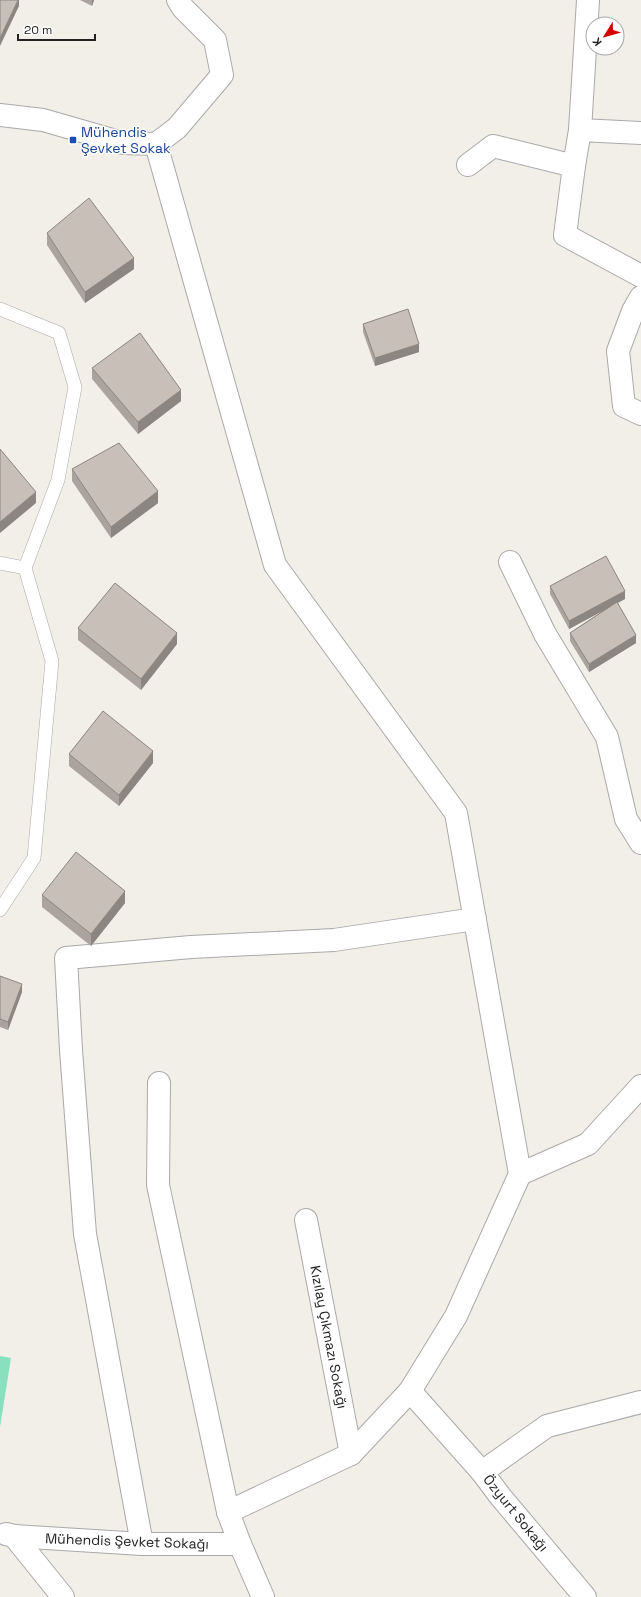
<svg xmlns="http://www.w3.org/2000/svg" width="641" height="1597" font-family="'Space Grotesk',sans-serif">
	<rect width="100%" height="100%" fill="#f2efe9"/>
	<path fill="#88e0be" d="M0 1356 11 1358 0 1427Z"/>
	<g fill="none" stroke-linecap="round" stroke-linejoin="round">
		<defs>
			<g id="service">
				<path d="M0 309 59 333 75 387 58 480 25 568 52 661 34 858 0 910"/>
				<path d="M0 563 25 568"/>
			</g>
			<g id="minor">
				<path d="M0 115 43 120 123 143 156 144 177 128 222 75 215 40 183 8 178 0"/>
				<path d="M580 130 588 0"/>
				<path d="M641 133 580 130 574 166 565 235 641 276"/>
				<path d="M156 144 275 565 456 813 520 1174 456 1316 410 1391 351 1454 228 1512"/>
				<path d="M468 165 493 146 574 166"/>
				<path d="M641 297 633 311 618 351 624 406 641 414"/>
				<path d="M510 562 545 634 607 737 626 819 641 843"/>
				<path d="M159 1083 158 1185 228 1512 240 1544 263 1597"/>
				<path d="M520 1174 588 1144 641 1086"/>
				<path d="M306 1220 351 1454"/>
				<path d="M410 1391 482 1472 500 1496 585 1597"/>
				<path d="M482 1472 547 1426 641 1402"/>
				<path d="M6 1534 14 1536 63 1597"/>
				<path d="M14 1536 142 1544H240"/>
				<path d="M142 1544 85 1234 71 1050 66 958 191 947 334 940 475 919"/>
			</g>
		</defs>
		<use href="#service" stroke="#a9a9a9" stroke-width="14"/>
		<use href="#minor" stroke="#a9a9a9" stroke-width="24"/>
		<use href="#service" stroke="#fff" stroke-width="13"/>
		<use href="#minor" stroke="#fff" stroke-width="22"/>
	</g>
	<g fill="#aba49e">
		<path d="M80 0H94L92 6Z"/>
		<path d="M47 233 134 269 85 303 47 245Z"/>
		<path d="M363 324 419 352 375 366 363 332Z"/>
		<path d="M92 368 181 401 138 434 92 379Z"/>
		<path d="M72 469 158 503 111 538 72 481Z"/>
		<path d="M550 586 625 599 617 603 636 643 589 672 570 641V633L604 610 569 629 550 594Z"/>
		<path d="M78 628 177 644 141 690 78 640Z"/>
		<path d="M69 754 153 763 119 806 69 766Z"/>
		<path d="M42 895 125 903 91 946 42 907Z"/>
		<path d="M0 976 22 992 8 1030 0 1027Z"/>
	</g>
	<g fill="#8b8681">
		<path d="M18 0H19V6L0 46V38Z"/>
		<path d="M92 0H94L92 6Z"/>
		<path d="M134 258V269L85 303V292Z"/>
		<path d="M419 344V352L375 366V358Z"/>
		<path d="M181 390V401L138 434V422Z"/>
		<path d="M158 491V503L111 538V527Z"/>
		<path d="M36 492V503L0 533V522Z"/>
		<path d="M625 591V599L569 629V621Z"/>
		<path d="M177 633V644L141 690V679Z"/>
		<path d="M636 635V643L589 672V664Z"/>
		<path d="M153 751V763L119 806V795Z"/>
		<path d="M125 891V903L91 946V934Z"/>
		<path d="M22 984V992L8 1030V1022Z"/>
	</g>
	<g fill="#c7bfb8" stroke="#8b8681">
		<path d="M0 0H18L0 38Z"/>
		<path d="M89 198 134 258 85 292 47 233Z"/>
		<path d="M408 309 419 344 375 358 363 324Z"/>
		<path d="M140 333 181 390 138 422 92 368Z"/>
		<path d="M119 443 158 491 111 527 72 469Z"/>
		<path d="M0 449 36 492 0 522Z"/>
		<path d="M606 556 625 591 569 621 550 586Z"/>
		<path d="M115 583 177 633 141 679 78 628Z"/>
		<path d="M617 602 636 635 589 664 570 633Z"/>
		<path d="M103 711 153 751 119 795 69 754Z"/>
		<path d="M76 852 125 891 91 934 42 895Z"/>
		<path d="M0 976 22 984 8 1022 0 1019Z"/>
	</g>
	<rect fill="#1a4fb4" stroke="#fff" stroke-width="1.5" x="69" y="136" width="8" height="8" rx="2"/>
	<g text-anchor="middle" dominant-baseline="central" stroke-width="3" stroke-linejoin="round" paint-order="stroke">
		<g font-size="14" fill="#164399" stroke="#fff" text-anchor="start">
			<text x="81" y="132">Mühendis<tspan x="81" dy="16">Şevket Sokak</tspan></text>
		</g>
		<g font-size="14" fill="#222" stroke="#fff">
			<text transform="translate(329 1337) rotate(79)">Kızılay Çıkmazı Sokağı</text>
			<text transform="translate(516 1513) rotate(51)">Özyurt Sokağı</text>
			<text transform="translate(127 1541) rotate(2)">Mühendis Şevket Sokağı</text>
		</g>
	</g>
	<g transform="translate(605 36) rotate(233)"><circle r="19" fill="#ffffff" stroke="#a7a7a7"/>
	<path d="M0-3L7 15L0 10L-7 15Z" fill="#d40000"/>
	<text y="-6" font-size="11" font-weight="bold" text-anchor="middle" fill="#222222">K</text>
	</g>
	<path d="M18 34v6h77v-6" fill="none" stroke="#222222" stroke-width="2"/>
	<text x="24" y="34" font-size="12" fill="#222222" stroke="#ffffff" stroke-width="3" paint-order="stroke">20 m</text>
</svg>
